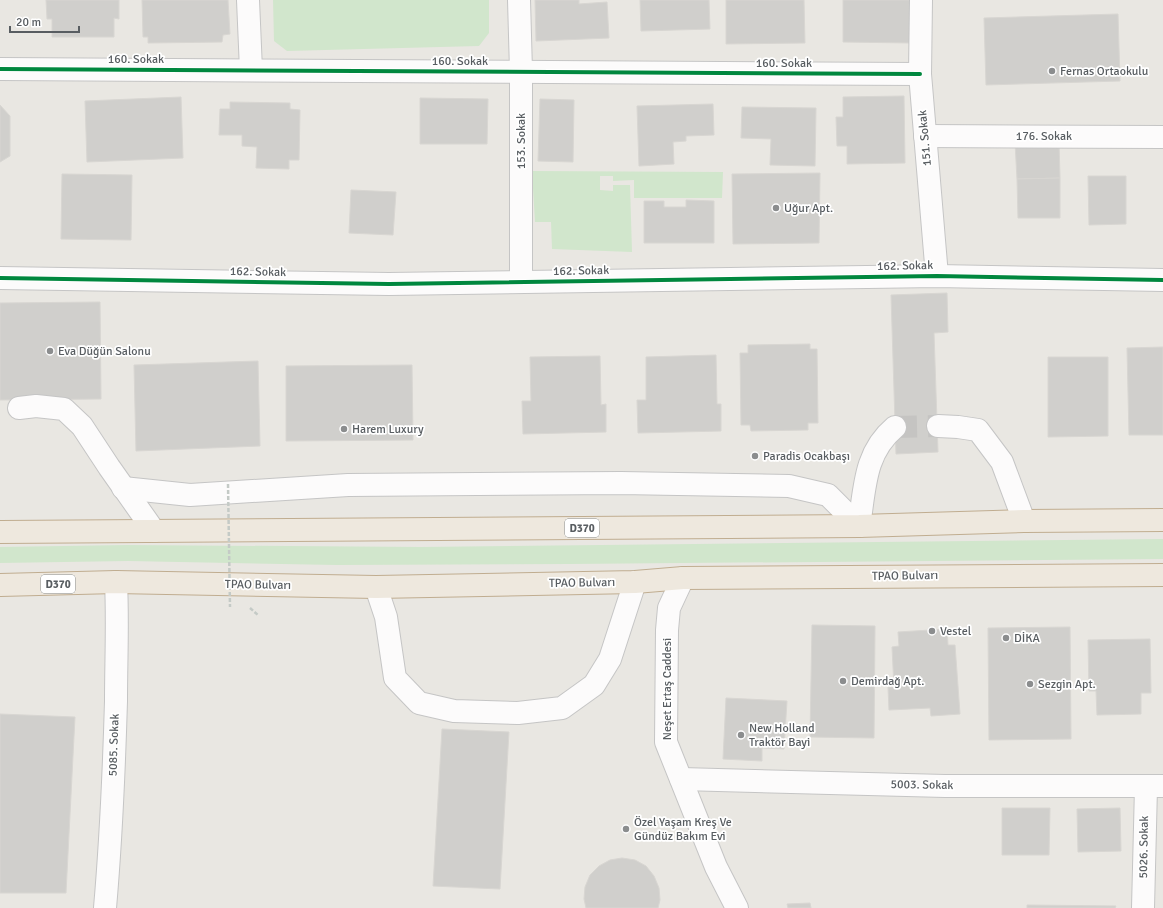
<svg xmlns="http://www.w3.org/2000/svg" width="1163" height="908" font-family="Signika,sans-serif">
	<rect width="100%" height="100%" fill="#e9e7e2"/>
	<g fill="#d1e6cc">
		<path d="M273 0H489V33L479 46 287 51 274 41Z"/>
		<path d="M532 171 723 172 722 198H634V180L613 181V176H600V190L613 191V185H630L632 252 552 249 551 222H535Z"/>
		<path d="M1163 539V559L570 564 337 565 128 561 0 563V547L127 545 421 547Z"/>
	</g>
	<g fill="#d0cfcc" stroke="#d8d6d2">
		<path d="M46 0H119V19L114 18V37H52V19H47Z"/>
		<path d="M142 0H228L230 34 223 35 222 42 148 43V37H143Z"/>
		<path d="M535 0H579V4L607 2 609 38 536 41Z"/>
		<path d="M640 0H709L710 29 641 31Z"/>
		<path d="M726 0H804L805 43 726 44Z"/>
		<path d="M843 0H912V43L843 42Z"/>
		<path d="M1118 14 1120 81 986 85 984 18Z"/>
		<path d="M904 96 905 163 847 164V146H837L836 117H843V97Z"/>
		<path d="M181 97 183 158 87 162 85 101Z"/>
		<path d="M420 98 488 99 487 144H420Z"/>
		<path d="M540 99 574 100 573 162 538 161Z"/>
		<path d="M230 102 290 103V109L300 110 299 160H289V169L256 168 257 147 242 146V135H219L220 109H230Z"/>
		<path d="M713 104 714 135 686 136V141L673 142 674 164 639 166 637 106Z"/>
		<path d="M0 105 10 116V156L0 162Z"/>
		<path d="M742 107 816 108 815 166 770 165 771 139 741 138Z"/>
		<path d="M1015 142 1059 143 1060 178 1017 179Z"/>
		<path d="M820 173 819 243 733 244 732 174Z"/>
		<path d="M62 174 132 175 131 240 61 239Z"/>
		<path d="M1088 176H1126V224L1089 225Z"/>
		<path d="M1060 178V218H1018L1017 179Z"/>
		<path d="M351 190 396 192 393 235 349 233Z"/>
		<path d="M686 200 714 201V243H644V201H664V207H686Z"/>
		<path d="M947 293 948 332 934 333 938 452 896 454 891 295Z"/>
		<path d="M100 302 101 399 0 400V303Z"/>
		<path d="M810 344V349H817L818 423H808V430L751 431 750 425H741L740 353H748V345Z"/>
		<path d="M1163 347V435H1129L1127 348Z"/>
		<path d="M716 355 717 404H721V431L638 433 637 400H646V357Z"/>
		<path d="M600 356 601 405 606 404V432L523 434 522 401H531L530 357Z"/>
		<path d="M1048 357H1108V436L1048 437Z"/>
		<path d="M258 361 260 446 136 451 134 365Z"/>
		<path d="M412 365 413 440 286 441V366Z"/>
		<path d="M812 625 875 626 874 738 810 737Z"/>
		<path d="M1070 627 1071 739 989 740 988 628Z"/>
		<path d="M947 629 948 645H955L960 714 931 716 930 708 889 710 888 687H894L892 647 899 646 898 632Z"/>
		<path d="M1150 639 1151 693H1141V714L1097 715 1096 691H1089L1088 640Z"/>
		<path d="M726 698 787 701 784 749 762 748V761L723 759Z"/>
		<path d="M0 714 75 717 66 893H0Z"/>
		<path d="M442 729 509 732 500 889 433 886Z"/>
		<path d="M1002 808H1050L1049 855H1002Z"/>
		<path d="M1120 808 1121 851 1078 852 1077 809Z"/>
		<path d="M622 858 635 860 646 866 654 876 659 888 660 900 658 908H586L584 899 585 887 590 875 599 866 610 860Z"/>
		<path d="M810 903 811 908H788L787 904Z"/>
		<path d="M1027 905 1116 906 1115 908H1027Z"/>
	</g>
	<g fill="none" stroke-linecap="round" stroke-linejoin="round">
		<path stroke="#c5c4c2" stroke-width="22" stroke-dasharray="22 11" stroke-linecap="butt" d="M895 427 938 426"/>
		<defs>
			<g id="minor">
				<path d="M248 0 251 70"/>
				<path d="M519 0 521 71V282"/>
				<path d="M921 0 920 74 937 276"/>
				<path d="M0 69 920 74"/>
				<path d="M925 136 1163 137"/>
				<path d="M0 278 389 284 937 276 1163 280"/>
				<path d="M19 408 36 406 64 409 82 426 109 467 154 531"/>
				<path d="M938 426 958 427 978 430 1002 462 1024 521"/>
				<path d="M123 488 190 495 348 485 621 483 789 486 828 495 859 526"/>
				<path d="M859 526C865 488 864 453 895 427"/>
				<path d="M683 578 669 608 667 630 666 742 716 867 737 908"/>
				<path d="M376 587 386 617 395 678 419 703 454 711 518 713 562 708 594 685 610 659 635 582"/>
				<path d="M681 779 945 786H1163"/>
				<path d="M105 908C111 839 114 770 116 701 116 661 118 622 116 582"/>
				<path d="M1143 908 1146 787"/>
			</g>
			<g id="highway">
				<path d="M0 532 859 526 1024 521 1163 520"/>
				<path d="M0 585 116 582 376 587 635 582 683 578 1163 575"/>
			</g>
		</defs>
		<use href="#minor" stroke="#c5c5c5" stroke-width="24"/>
		<use href="#highway" stroke="#c0ad90" stroke-width="24"/>
		<path stroke="#c4cac6" stroke-width="2.5" stroke-dasharray="4 2" stroke-linecap="butt" d="M250 608 258 615"/>
		<use href="#minor" stroke="#fcfbfb" stroke-width="22"/>
		<use href="#highway" stroke="#eee8de" stroke-width="22"/>
		<path stroke="#c4cac6" stroke-width="2.5" stroke-dasharray="4 2" stroke-linecap="butt" d="M228 484 230 607"/>
		<defs>
			<g id="cycleway">
				<path d="M0 69 920 74"/>
				<path d="M0 278 389 284 937 276 1163 280"/>
			</g>
		</defs>
		<use href="#cycleway" stroke="#fff" stroke-width="6"/>
		<use href="#cycleway" stroke="#00873e" stroke-width="4"/>
	</g>
	<g fill="#8b8d8e" stroke="#fff" stroke-width="1.5">
		<circle cx="1052" cy="71" r="4"/>
		<circle cx="776" cy="208" r="4"/>
		<circle cx="50" cy="351" r="4"/>
		<circle cx="344" cy="429" r="4"/>
		<circle cx="755" cy="456" r="4"/>
		<circle cx="932" cy="631" r="4"/>
		<circle cx="1006" cy="638" r="4"/>
		<circle cx="843" cy="681" r="4"/>
		<circle cx="1030" cy="684" r="4"/>
		<circle cx="741" cy="735" r="4"/>
		<circle cx="626" cy="829" r="4"/>
	</g>
	<g text-anchor="middle" dominant-baseline="central" stroke-width="3.5" stroke-linejoin="round" paint-order="stroke">
		<g fill="#fff" stroke="#8a8e90" stroke-width="1">
			<rect x="565" y="519" width="34" height="18" rx="3"/>
			<rect x="41" y="575" width="34" height="18" rx="3"/>
		</g>
		<g font-size="11" font-weight="bold" fill="#585d61">
			<text x="582" y="528">D370</text>
			<text x="58" y="584">D370</text>
		</g>
		<g font-size="12" fill="#585d61" stroke="#fff">
			<text x="136" y="59">160. Sokak</text>
			<text x="460" y="61">160. Sokak</text>
			<text x="784" y="63">160. Sokak</text>
			<text x="1044" y="136">176. Sokak</text>
			<text transform="translate(925 138) rotate(-95)">151. Sokak</text>
			<text transform="translate(521 141) rotate(-90)">153. Sokak</text>
			<text transform="translate(905 266) rotate(-1)">162. Sokak</text>
			<text transform="translate(581 271) rotate(-1)">162. Sokak</text>
			<text transform="translate(258 272) rotate(1)">162. Sokak</text>
			<text transform="translate(905 576) rotate(-1)">TPAO Bulvarı</text>
			<text transform="translate(582 583) rotate(-1)">TPAO Bulvarı</text>
			<text transform="translate(258 585) rotate(1)">TPAO Bulvarı</text>
			<text transform="translate(667 689) rotate(-90)">Neşet Ertaş Caddesi</text>
			<text transform="translate(114 745) rotate(-88)">5085. Sokak</text>
			<text transform="translate(922 785) rotate(1)">5003. Sokak</text>
			<text transform="translate(1144 847) rotate(-89)">5026. Sokak</text>
		</g>
		<g font-size="12" fill="#585d61" stroke="#fff" text-anchor="start">
			<text x="1060" y="71">Fernas Ortaokulu</text>
			<text x="784" y="208">Uğur Apt.</text>
			<text x="58" y="351">Eva Düğün Salonu</text>
			<text x="352" y="429">Harem Luxury</text>
			<text x="763" y="456">Paradis Ocakbaşı</text>
			<text x="940" y="631">Vestel</text>
			<text x="1014" y="638">DİKA</text>
			<text x="851" y="681">Demirdağ Apt.</text>
			<text x="1038" y="684">Sezgin Apt.</text>
			<text x="749" y="728">New Holland<tspan x="749" dy="14">Traktör Bayi</tspan></text>
			<text x="634" y="822">Özel Yaşam Kreş Ve<tspan x="634" dy="14">Gündüz Bakım Evi</tspan></text>
		</g>
	</g>
	<path d="M10 26v6h69v-6" fill="none" stroke="#585d61" stroke-width="2"/>
	<text x="16" y="26" font-size="12" fill="#585d61" stroke="#ffffff" stroke-width="3" paint-order="stroke">20 m</text>
</svg>
